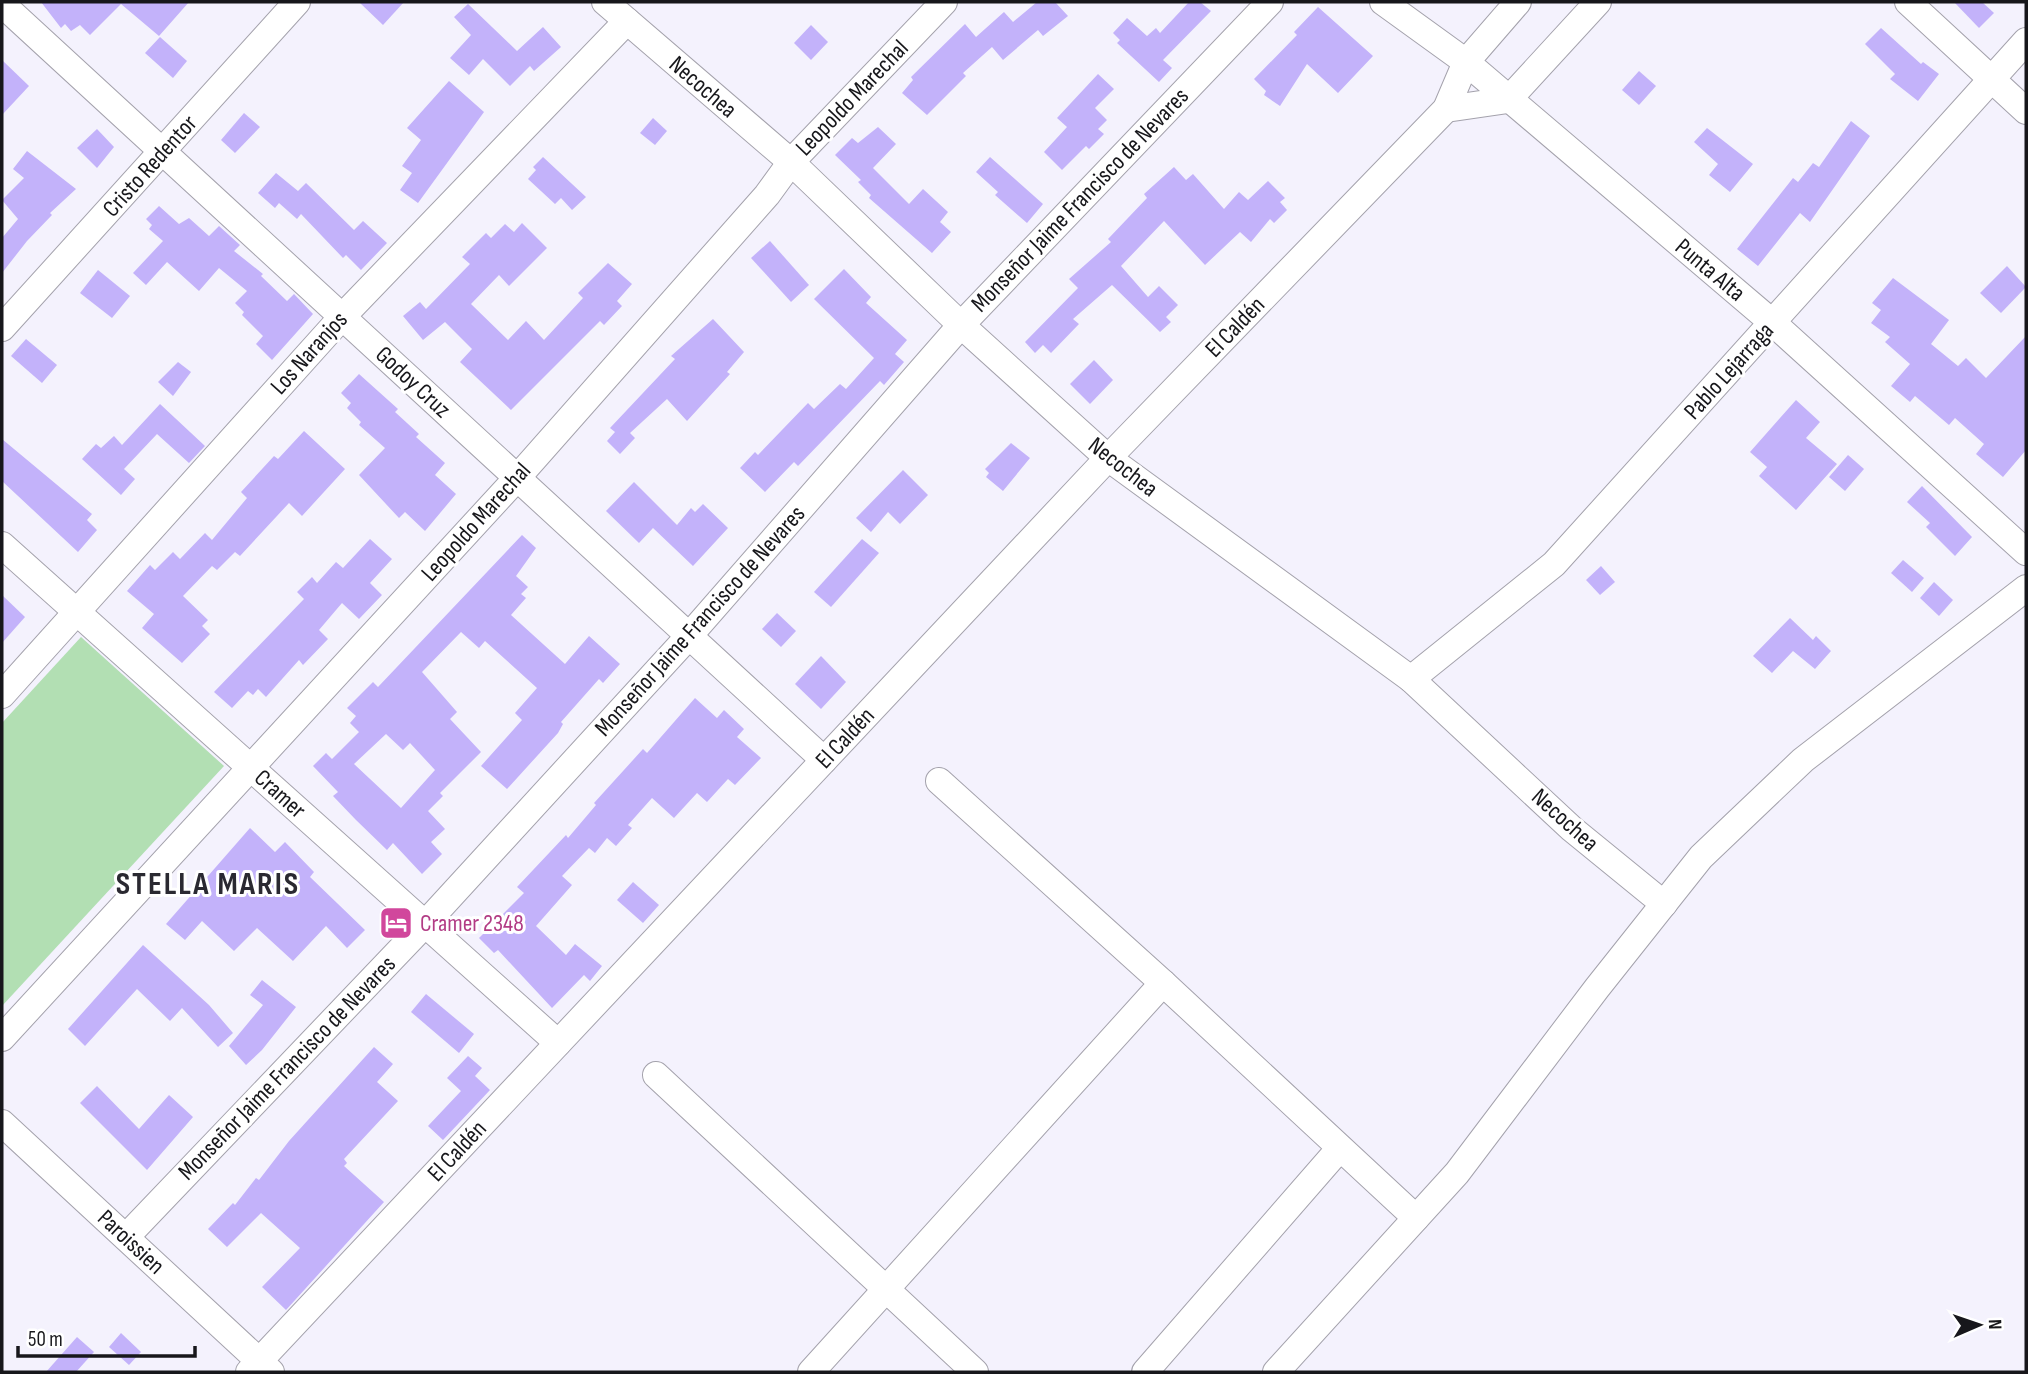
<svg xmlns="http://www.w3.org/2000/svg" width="2028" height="1374" font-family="'Sofia Sans Condensed',sans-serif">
	<rect width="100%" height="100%" fill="#f4f2fd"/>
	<path fill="#b2dfb3" d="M81 637 224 766 2 1006V723Z"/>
	<g fill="#c3b2fa" fill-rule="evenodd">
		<path d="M41 2H189L159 36 121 4 90 35 80 25 71 31 65 24 61 28Z"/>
		<path d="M359 2H404L383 25Z"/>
		<path d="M1037 2H1055L1068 16 1043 36 1038 30 1003 60 992 47 963 73 966 76 927 115 902 93 913 80 911 77 965 24 976 37 1004 12 1013 22Z"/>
		<path d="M1189 2H1200L1211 11 1163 60 1172 68 1159 82 1117 43 1120 40 1113 33 1127 18 1147 36 1156 28 1160 33Z"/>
		<path d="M1954 2H1982L1994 13 1979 28Z"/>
		<path d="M468 4 517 51 543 27 561 47 534 71 530 66 510 86 483 59 469 75 450 58 471 35 454 17Z"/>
		<path d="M1318 7 1373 56 1338 93 1307 64 1280 106 1264 95 1266 91 1254 79 1297 35 1294 32Z"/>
		<path d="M811 25 828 42 811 60 794 43Z"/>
		<path d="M1881 28 1921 64 1923 62 1939 74 1918 101 1890 79 1895 74 1865 44Z"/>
		<path d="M160 37 187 61 173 78 145 53Z"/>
		<path d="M2 60 29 86 2 115Z"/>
		<path d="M1639 71 1656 86 1639 105 1622 90Z"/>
		<path d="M1098 74 1114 89 1095 108 1107 120 1098 129 1104 134 1089 149 1086 146 1062 170 1044 152 1067 127 1057 118Z"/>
		<path d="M449 81 484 112 418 203 400 190 412 173 402 166 421 140 407 128Z"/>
		<path d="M244 113 260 127 235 153 221 140Z"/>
		<path d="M653 118 667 131 655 145 640 133Z"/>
		<path d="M1851 121 1870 136 1810 222 1800 213 1758 266 1737 249 1793 178 1798 182 1813 163 1819 167Z"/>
		<path d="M878 127 896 144 873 168 909 204 923 189 948 212 940 222 951 232 932 253 869 198 871 195 858 182 861 180 835 155 852 138 858 143Z"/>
		<path d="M1707 128 1753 164 1730 192 1709 175 1718 164 1694 142Z"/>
		<path d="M97 129 114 147 97 168 77 148Z"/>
		<path d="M27 151 76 189 50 213 52 215 27 241 2 273V238L18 219 2 200 24 178 13 169Z"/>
		<path d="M543 157 586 197 572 210 561 198 555 204 528 179 536 170 533 167Z"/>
		<path d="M990 157 1043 204 1027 223 995 195 998 192 976 172Z"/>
		<path d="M1174 167 1186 180 1193 174 1224 209 1239 192 1248 200 1268 181 1285 198 1280 202 1287 210 1274 223 1270 219 1251 242 1240 232 1205 265 1164 221 1121 266 1148 297 1159 286 1178 305 1166 317 1171 322 1160 332 1112 285 1073 319 1079 324 1051 353 1043 345 1035 353 1025 342 1078 288 1069 279 1111 242 1108 239 1147 198 1144 194Z"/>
		<path d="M276 173 298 191 306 183 354 230 363 221 387 243 361 270 346 255 343 258 301 214 297 219 279 203 275 208 258 193Z"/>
		<path d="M159 206 179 224 189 218 209 236 219 226 240 245 234 251 263 274 261 276 287 301 294 294 313 314 272 360 256 344 263 336 242 315 244 312 235 303 247 291 219 268 199 291 167 262 146 285 133 273 163 241 149 229 152 225 146 219Z"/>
		<path d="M522 223 547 248 509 286 499 275 471 304 508 340 526 321 544 340 583 298 578 293 608 263 632 284 617 301 622 306 604 325 600 321 511 410 460 362 472 349 445 322 423 340 403 316 420 302 426 309 470 264 462 257 486 233 491 238 505 224 514 232Z"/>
		<path d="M770 241 809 285 791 302 751 258Z"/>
		<path d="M2007 266 2026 287 2001 313 1980 293Z"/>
		<path d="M844 269 871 297 866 303 907 340 895 354 904 362 884 385 880 381 798 466 794 462 765 492 740 468 755 452 758 455 808 403 814 409 840 384 846 389 874 358 814 299Z"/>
		<path d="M98 270 130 296 112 318 80 293Z"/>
		<path d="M1893 278 1949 320 1931 344 1958 366 1966 358 1986 378 2026 336V450L2003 477 1976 454 1984 444 1955 418 1949 425 1915 396 1910 402 1891 386 1910 364 1885 342 1890 337 1871 323 1881 310 1872 303Z"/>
		<path d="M713 319 744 352 727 372 730 374 687 421 667 399 630 433 635 438 620 454 607 441 615 432 610 428 675 359 671 356Z"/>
		<path d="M26 339 57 365 42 383 11 356Z"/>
		<path d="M1094 360 1113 380 1090 404 1070 384Z"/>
		<path d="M178 362 191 372 173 396 158 382Z"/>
		<path d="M359 374 398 409 395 412 419 434 416 437 445 463 435 475 456 494 425 531 405 512 399 518 359 475 385 448 359 425 361 422 347 408 351 403 341 393Z"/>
		<path d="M1796 400 1820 422 1806 438 1837 464 1796 510 1759 476 1767 467 1750 452Z"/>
		<path d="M160 404 205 446 189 463 157 434 124 469 135 479 121 495 82 459 96 444 101 448 114 436 122 445Z"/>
		<path d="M304 431 345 469 302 516 289 503 240 556 235 552 217 570 212 566 183 596 208 620 202 626 210 634 182 663 142 628 154 614 127 591 150 565 155 570 173 552 180 559 205 533 212 540 247 498 241 492 274 456 278 459Z"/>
		<path d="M2 439 92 514 87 520 97 530 78 552 2 481Z"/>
		<path d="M1011 443 1030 458 1003 491 986 477 989 473 985 469Z"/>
		<path d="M1848 455 1864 469 1845 491 1829 477Z"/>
		<path d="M903 470 928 495 900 524 888 512 871 532 856 518Z"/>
		<path d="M634 482 677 525 691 508 695 512 703 504 728 528 693 566 653 528 639 543 606 511Z"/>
		<path d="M1922 486 1972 537 1955 556 1926 527 1930 523 1907 502Z"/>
		<path d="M522 535 536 548 516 576 528 587 521 594 526 598 511 615 565 664 589 636 620 664 603 683 599 679 561 722 563 724 558 733 507 789 481 766 522 720 515 713 537 688 485 641 479 648 461 632 422 672 457 712 450 719 481 752 440 793 443 796 428 811 445 829 431 842 442 854 422 874 393 843 387 850 356 820 333 796 338 792 313 766 326 753 332 759 359 732 350 723 356 716 347 708 373 682 378 687ZM386 734 403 750 410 743 435 770 401 808 354 764Z"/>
		<path d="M370 539 392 559 370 583 382 595 359 619 342 603 319 630 328 639 303 665 299 660 266 697 258 689 253 695 248 691 232 708 214 692 304 599 297 592 312 577 317 583 336 562 343 568Z"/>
		<path d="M862 539 879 553 831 607 814 592Z"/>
		<path d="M1903 560 1924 578 1912 592 1891 573Z"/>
		<path d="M1601 566 1615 582 1600 595 1586 580Z"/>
		<path d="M1934 582 1953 600 1939 616 1920 598Z"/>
		<path d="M2 595 25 617 2 643Z"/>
		<path d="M777 613 796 631 781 647 762 629Z"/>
		<path d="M1790 618 1813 640 1816 636 1831 651 1815 669 1793 651 1772 673 1753 656Z"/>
		<path d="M821 656 846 682 821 709 795 684Z"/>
		<path d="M695 698 717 718 724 710 744 729 737 737 761 758 735 785 728 779 707 802 697 793 674 818 652 798 628 825 632 828 616 846 607 838 595 853 589 848 562 876 572 885 536 926 566 955 575 944 602 966 590 981 584 975 552 1008 498 950 494 953 479 938 524 893 517 887 566 835 568 838 596 805 594 803 643 749 647 753Z"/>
		<path d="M250 828 275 852 285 842 314 872 310 877 365 930 347 948 326 926 293 961 257 928 234 951 202 921 185 940 166 924Z"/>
		<path d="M633 882 659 905 643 923 617 900Z"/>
		<path d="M143 945 209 1005 233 1033 218 1047 182 1008 170 1021 137 989 85 1046 68 1029Z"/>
		<path d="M262 980 296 1007 262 1050 246 1065 229 1046 263 1005 250 995Z"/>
		<path d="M426 994 474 1034 459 1053 411 1012Z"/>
		<path d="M374 1047 393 1064 377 1082 398 1101 344 1159 347 1163 344 1166 384 1202 286 1310 262 1287 300 1248 261 1213 227 1247 208 1229 233 1203 235 1205 256 1178 259 1180 289 1141Z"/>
		<path d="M468 1056 482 1068 475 1076 490 1090 443 1140 428 1126 461 1091 447 1078Z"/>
		<path d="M97 1086 139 1129 169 1095 193 1117 147 1170 80 1103Z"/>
		<path d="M121 1333 141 1352 129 1365 109 1347Z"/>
		<path d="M77 1337 94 1352 76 1372H46Z"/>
	</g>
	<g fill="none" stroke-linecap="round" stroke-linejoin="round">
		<defs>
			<g id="minor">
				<path d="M605 2 791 162 961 325 1108 458 1411 679 1572 829 1664 904"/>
				<path d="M1383 2 1466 62 1773 323 2026 552"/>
				<path d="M1908 2 2026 111"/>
				<path d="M2 4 824 760"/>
				<path d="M1446 109 1508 100 1598 2"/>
				<path d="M2 328 297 2"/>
				<path d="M2 545 558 1043"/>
				<path d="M1411 679 1554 564 2026 41"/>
				<path d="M2 695 342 317 627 21"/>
				<path d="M939 781 1163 983 1416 1218"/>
				<path d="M2 1038 517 478 767 195 791 162 944 2"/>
				<path d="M656 1075 975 1372"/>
				<path d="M2 1123 271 1372"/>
				<path d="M126 1237 425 924 689 636 961 325 1270 2"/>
				<path d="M249 1372 1108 458 1446 109 1466 62 1518 2"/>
				<path d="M811 1372 1163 983"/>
				<path d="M1145 1372 1340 1148"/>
				<path d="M1276 1372 1457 1173 1597 988 1701 857 1803 760 2026 588"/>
			</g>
		</defs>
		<use href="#minor" stroke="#a4a2ac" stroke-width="28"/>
		<use href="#minor" stroke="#fff" stroke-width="26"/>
	</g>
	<defs>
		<symbol id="hotel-square" viewBox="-11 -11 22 22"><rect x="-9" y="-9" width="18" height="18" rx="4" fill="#d1479c" stroke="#fff"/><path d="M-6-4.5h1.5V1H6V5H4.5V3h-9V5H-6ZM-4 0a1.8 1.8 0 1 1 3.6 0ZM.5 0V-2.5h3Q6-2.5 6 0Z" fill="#fff"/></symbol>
	</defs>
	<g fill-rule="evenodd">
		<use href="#hotel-square" x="377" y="904" width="38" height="38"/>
	</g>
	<g text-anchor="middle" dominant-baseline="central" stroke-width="6" stroke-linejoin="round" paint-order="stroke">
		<g font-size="24" fill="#17171b" stroke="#fff">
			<text transform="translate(703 87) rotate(41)">Necochea</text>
			<text transform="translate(852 98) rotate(-46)">Leopoldo Marechal</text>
			<text transform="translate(150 166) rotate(-48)">Cristo Redentor</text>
			<text transform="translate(1080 200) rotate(-46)">Monseñor Jaime Francisco de Nevares</text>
			<text transform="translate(1710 270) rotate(40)">Punta Alta</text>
			<text transform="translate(1235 327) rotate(-46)">El Caldén</text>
			<text transform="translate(309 353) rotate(-48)">Los Naranjos</text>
			<text transform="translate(1729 371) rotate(-48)">Pablo Lejarraga</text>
			<text transform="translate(413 382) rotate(43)">Godoy Cruz</text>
			<text transform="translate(1123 467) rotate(38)">Necochea</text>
			<text transform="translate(476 522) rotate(-48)">Leopoldo Marechal</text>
			<text transform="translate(700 621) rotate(-48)">Monseñor Jaime Francisco de Nevares</text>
			<text transform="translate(845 738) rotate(-47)">El Caldén</text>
			<text transform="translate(280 794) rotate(42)">Cramer</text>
			<text transform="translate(1565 820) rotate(42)">Necochea</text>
			<text transform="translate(287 1068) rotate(-46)">Monseñor Jaime Francisco de Nevares</text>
			<text transform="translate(457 1151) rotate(-47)">El Caldén</text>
			<text transform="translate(131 1242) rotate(43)">Paroissien</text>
		</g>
		<g font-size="24" fill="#b23c85" stroke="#fff" text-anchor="start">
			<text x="420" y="923">Cramer 2348</text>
		</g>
		<g font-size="32" font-weight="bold" letter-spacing="2" fill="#2a2931" stroke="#fff">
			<text x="208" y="884">STELLA MARIS</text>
		</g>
	</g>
	<rect width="2028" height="1374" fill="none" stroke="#17171b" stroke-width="7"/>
	<g transform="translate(1979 1325) rotate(88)" stroke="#ffffff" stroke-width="5" paint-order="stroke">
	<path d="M0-5L12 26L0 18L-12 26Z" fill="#17171b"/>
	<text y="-10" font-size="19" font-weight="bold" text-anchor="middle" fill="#17171b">N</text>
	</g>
	<path d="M18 1346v10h177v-10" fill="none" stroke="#17171b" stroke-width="3.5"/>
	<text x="28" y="1346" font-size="21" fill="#17171b" stroke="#ffffff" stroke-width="5" paint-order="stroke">50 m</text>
</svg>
